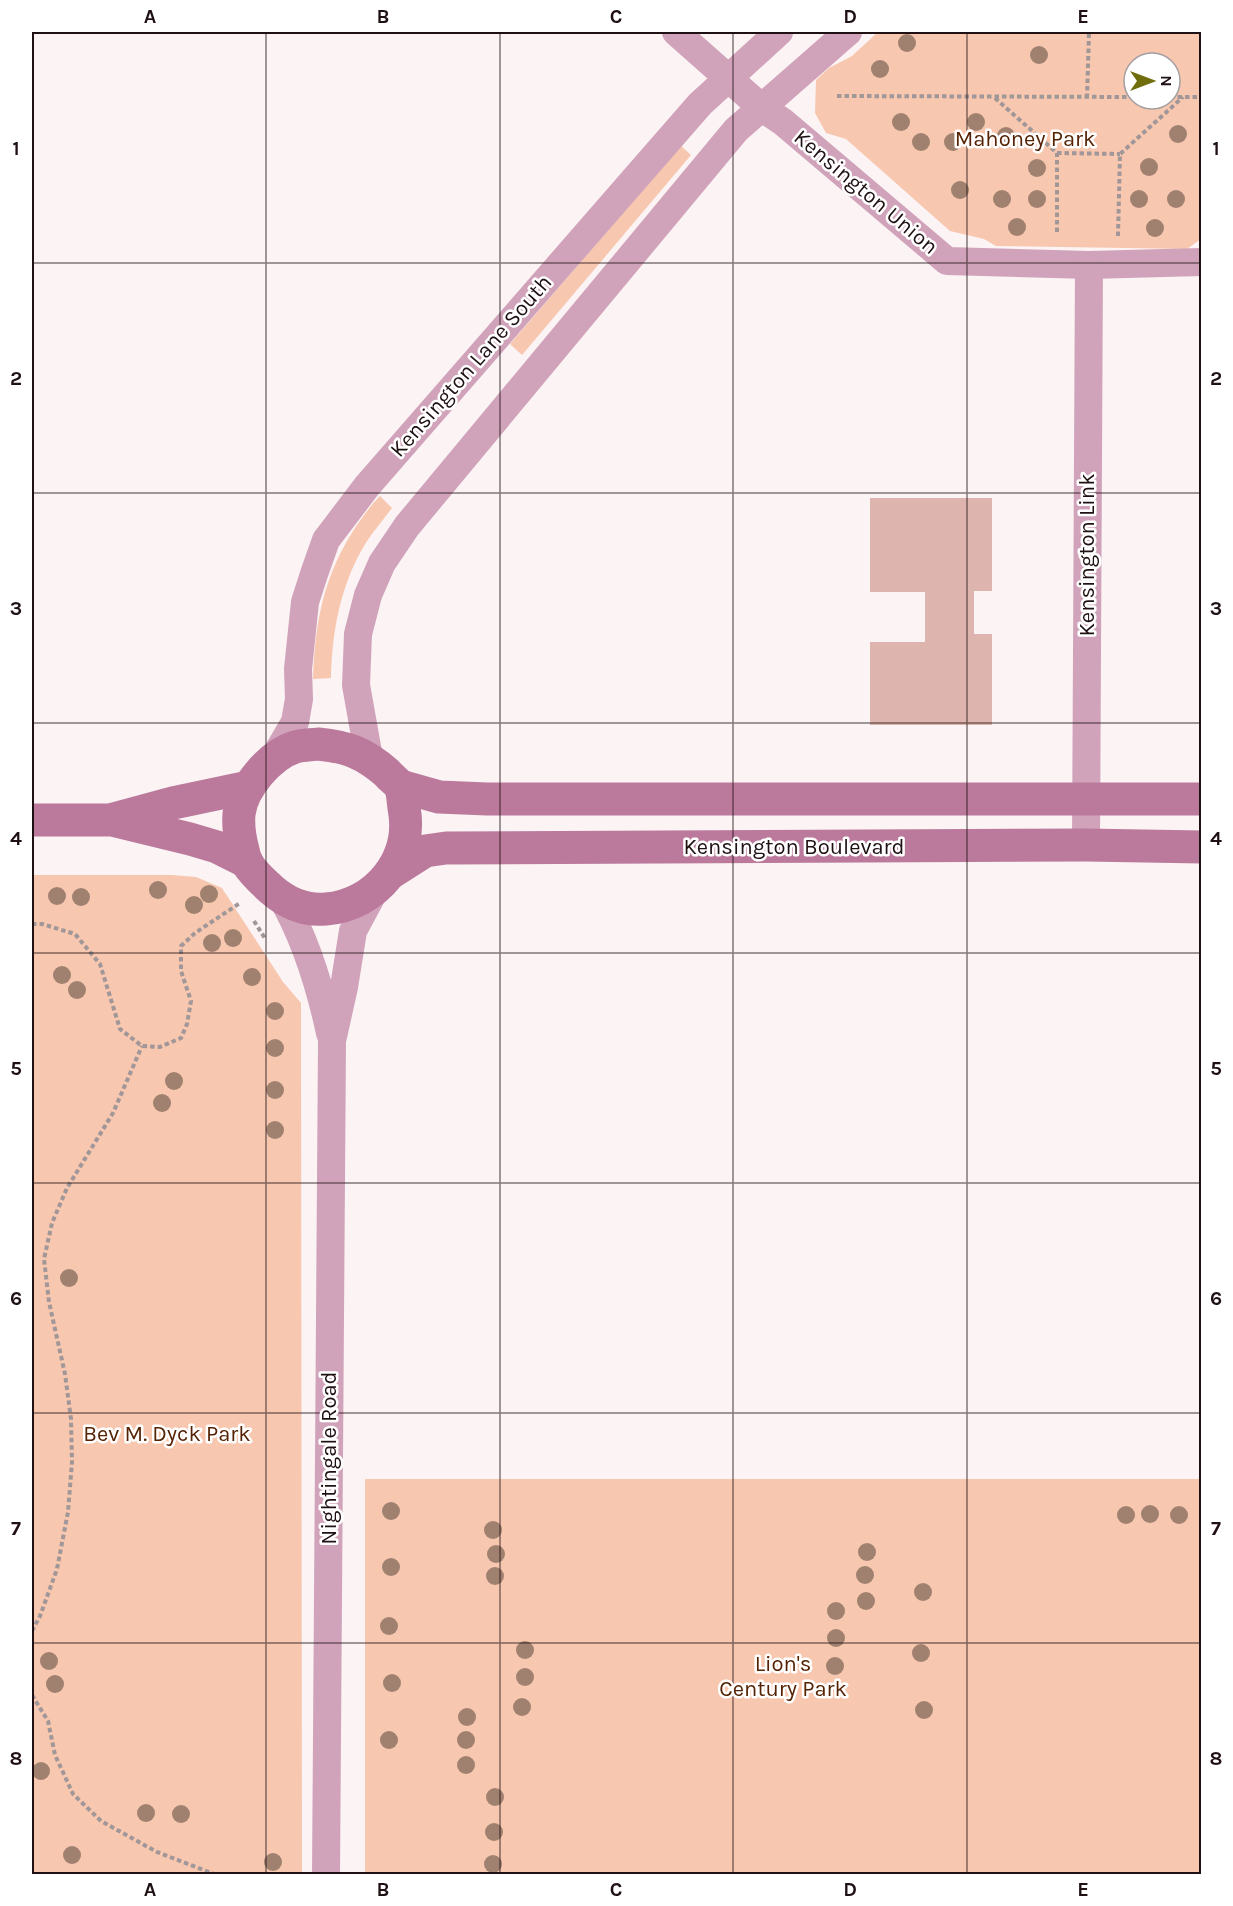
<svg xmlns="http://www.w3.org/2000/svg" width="1233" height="1906" font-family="Karla,sans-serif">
	<rect width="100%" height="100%" fill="#fcf3f4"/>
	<g fill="#f7c7af" fill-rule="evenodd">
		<path d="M878 32H1201V239L1187 249 996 246 984 239 950 231 846 139 826 133 815 113 816 80 829 68 852 56ZM1134 63H1170V99H1134Z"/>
		<path d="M681 146 691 155 522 355 510 344Z"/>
		<path d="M380 496 392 508C384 519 375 529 367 541 341 582 332 630 331 678L313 679C315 621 324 574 357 525 364 515 371 505 380 496Z"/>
		<path d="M32 875H172L196 877 222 888 283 982 301 1003 302 1874H32Z"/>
		<rect x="365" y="1479" width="836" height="395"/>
	</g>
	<path fill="#deb4ae" d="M870 498H992V591H974V634H992V725H870V642H925V592H870Z"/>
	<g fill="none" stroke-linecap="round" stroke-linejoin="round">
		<g stroke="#a19698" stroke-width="4" stroke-dasharray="4.5 3" stroke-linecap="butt">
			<path d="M837 96 1134 97"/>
			<path d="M1170 97H1202"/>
			<path d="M995 98 1057 153V234"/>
			<path d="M1087 98 1089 32"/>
			<path d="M1057 153 1120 154"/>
			<path d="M1118 236 1120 154 1183 97"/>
			<path d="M254 921 266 940"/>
			<path d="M32 924H42L75 934 100 964 120 1029 142 1046 160 1047 181 1038 187 1024 191 1001 181 971V946L195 933 240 903"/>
			<path d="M32 1631 40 1616 57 1569 68 1512 72 1462 71 1419 65 1374 49 1302 44 1259 52 1223 67 1188 113 1113 142 1046"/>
			<path d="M32 1695 48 1721 55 1755 73 1794 101 1821 157 1852 214 1874"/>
		</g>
		<g stroke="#d0a3ba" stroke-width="28">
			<path d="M676 32 762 108 783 122 947 261 1089 265 1202 262"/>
			<path d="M274 758 295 722 299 699 298 669 305 602 314 574 326 540 367 486 700 104 779 32"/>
			<path d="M369 758 356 685 358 634 368 595 382 563 407 526 736 130 848 32"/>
			<path d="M1086 845 1089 265"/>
			<path d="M282 898C306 940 320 986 330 1033"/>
			<path d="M326 1874 332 1041 344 987 353 931 375 890"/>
		</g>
		<g stroke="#bb7a9c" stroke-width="33">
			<path d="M318 744C348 747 364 753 387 773 390 777 397 782 400 786 403 792 403 802 404 808 414 859 376 905 326 909 304 911 287 903 272 890 263 882 253 873 247 863 245 859 244 854 243 850 240 839 238 826 239 814 242 788 270 755 295 747 302 745 311 745 318 744Z"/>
			<path d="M400 786 439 797 487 799H1202"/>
			<path d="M114 819 173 803 249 787"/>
			<path d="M32 820H112L190 839 217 847 247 862"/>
			<path d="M392 872 425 851 446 848 1086 845 1202 847"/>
		</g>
	</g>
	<g fill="#a08170">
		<circle cx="907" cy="43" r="9"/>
		<circle cx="1039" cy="55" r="9"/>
		<circle cx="880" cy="69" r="9"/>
		<circle cx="901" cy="122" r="9"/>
		<circle cx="976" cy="122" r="9"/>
		<circle cx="1178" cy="134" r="9"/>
		<circle cx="1006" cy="136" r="9"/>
		<circle cx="921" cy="142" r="9"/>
		<circle cx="953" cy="142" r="9"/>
		<circle cx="1149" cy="167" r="9"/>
		<circle cx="1037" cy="168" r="9"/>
		<circle cx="960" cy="190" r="9"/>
		<circle cx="1002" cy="199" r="9"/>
		<circle cx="1037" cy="199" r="9"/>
		<circle cx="1139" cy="199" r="9"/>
		<circle cx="1176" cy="199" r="9"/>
		<circle cx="1017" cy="227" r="9"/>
		<circle cx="1155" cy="228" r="9"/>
		<circle cx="158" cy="890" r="9"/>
		<circle cx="209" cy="894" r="9"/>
		<circle cx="57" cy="896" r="9"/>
		<circle cx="81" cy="897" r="9"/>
		<circle cx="194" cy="905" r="9"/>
		<circle cx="233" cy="938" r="9"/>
		<circle cx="212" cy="943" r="9"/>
		<circle cx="62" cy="975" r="9"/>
		<circle cx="252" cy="977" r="9"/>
		<circle cx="77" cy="990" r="9"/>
		<circle cx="275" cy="1011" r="9"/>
		<circle cx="275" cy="1048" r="9"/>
		<circle cx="174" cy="1081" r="9"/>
		<circle cx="275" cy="1090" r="9"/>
		<circle cx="162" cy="1103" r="9"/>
		<circle cx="275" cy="1130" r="9"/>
		<circle cx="69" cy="1278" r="9"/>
		<circle cx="391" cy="1511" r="9"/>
		<circle cx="1150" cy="1514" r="9"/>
		<circle cx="1126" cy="1515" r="9"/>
		<circle cx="1179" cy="1515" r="9"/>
		<circle cx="493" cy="1530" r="9"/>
		<circle cx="867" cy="1552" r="9"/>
		<circle cx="496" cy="1554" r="9"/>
		<circle cx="391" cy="1567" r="9"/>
		<circle cx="865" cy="1575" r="9"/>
		<circle cx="495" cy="1576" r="9"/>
		<circle cx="923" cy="1592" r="9"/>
		<circle cx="866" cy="1601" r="9"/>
		<circle cx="836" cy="1611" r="9"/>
		<circle cx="389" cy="1626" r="9"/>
		<circle cx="836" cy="1638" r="9"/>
		<circle cx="525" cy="1650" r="9"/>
		<circle cx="921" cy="1653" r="9"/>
		<circle cx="49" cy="1661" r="9"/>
		<circle cx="835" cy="1666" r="9"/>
		<circle cx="525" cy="1677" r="9"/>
		<circle cx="392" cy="1683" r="9"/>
		<circle cx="55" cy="1684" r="9"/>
		<circle cx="522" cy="1707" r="9"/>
		<circle cx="924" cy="1710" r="9"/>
		<circle cx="467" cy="1717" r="9"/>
		<circle cx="389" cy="1740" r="9"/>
		<circle cx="466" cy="1740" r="9"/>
		<circle cx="466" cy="1765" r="9"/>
		<circle cx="41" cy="1771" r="9"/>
		<circle cx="495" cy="1797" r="9"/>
		<circle cx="146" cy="1813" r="9"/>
		<circle cx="181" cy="1814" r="9"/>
		<circle cx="494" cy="1832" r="9"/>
		<circle cx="72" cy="1855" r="9"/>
		<circle cx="273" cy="1862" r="9"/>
		<circle cx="493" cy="1864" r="9"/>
	</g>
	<path fill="none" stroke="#1f1013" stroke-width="1.5" stroke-opacity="0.55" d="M266 32V1874M500 32V1874M733 32V1874M967 32V1874M32 263H1202M32 493H1202M32 723H1202M32 953H1202M32 1183H1202M32 1413H1202M32 1643H1202"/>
	<g text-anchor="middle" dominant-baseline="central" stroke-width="5" stroke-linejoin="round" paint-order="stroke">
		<g font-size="22" fill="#552304" stroke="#fff">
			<text x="1025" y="139">Mahoney Park</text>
			<text x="167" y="1434">Bev M. Dyck Park</text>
			<text x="783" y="1664">Lion's<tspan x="783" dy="25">Century Park</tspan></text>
		</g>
		<g font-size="22" fill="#1f1013" stroke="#fff">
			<text transform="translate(866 192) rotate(40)">Kensington Union</text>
			<text transform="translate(471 366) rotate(-49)">Kensington Lane South</text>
			<text transform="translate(1087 555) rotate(-90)">Kensington Link</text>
			<text x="794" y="847">Kensington Boulevard</text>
			<text transform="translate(329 1458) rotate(-90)">Nightingale Road</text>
		</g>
	</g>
	<rect width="1233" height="1906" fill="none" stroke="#ffffff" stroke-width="66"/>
	<g transform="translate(1152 81) rotate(90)"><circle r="28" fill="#ffffff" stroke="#a59fa1" stroke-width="1.5"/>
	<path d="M0-4.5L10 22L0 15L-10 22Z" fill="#706d0c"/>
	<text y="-9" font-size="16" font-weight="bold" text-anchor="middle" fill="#1f1013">N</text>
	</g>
	<rect x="33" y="33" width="1167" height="1840" fill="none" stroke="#1f1013" stroke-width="2"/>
	<g font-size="20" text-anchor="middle" font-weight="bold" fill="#1f1013">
		<text x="150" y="23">A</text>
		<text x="383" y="23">B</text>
		<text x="616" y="23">C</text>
		<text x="850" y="23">D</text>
		<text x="1083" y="23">E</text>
		<text x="16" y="155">1</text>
		<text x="1216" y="155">1</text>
		<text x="16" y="385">2</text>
		<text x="1216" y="385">2</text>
		<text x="16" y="615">3</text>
		<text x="1216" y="615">3</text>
		<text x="16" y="845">4</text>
		<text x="1216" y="845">4</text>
		<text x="16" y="1075">5</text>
		<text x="1216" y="1075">5</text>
		<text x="16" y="1305">6</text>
		<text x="1216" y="1305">6</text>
		<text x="16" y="1535">7</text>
		<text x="1216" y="1535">7</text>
		<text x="16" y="1765">8</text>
		<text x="1216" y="1765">8</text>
		<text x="150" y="1896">A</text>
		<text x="383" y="1896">B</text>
		<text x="616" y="1896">C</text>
		<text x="850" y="1896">D</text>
		<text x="1083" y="1896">E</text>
	</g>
</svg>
